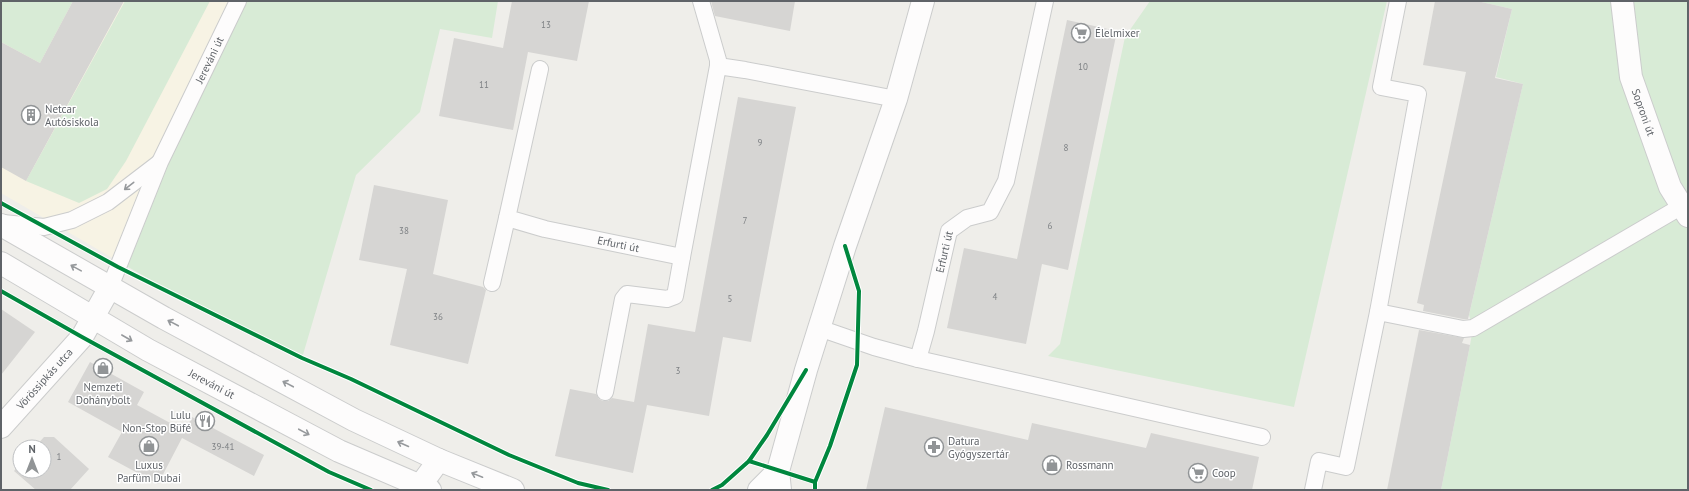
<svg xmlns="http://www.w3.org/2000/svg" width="1689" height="491" font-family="'PT Sans',sans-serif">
	<rect width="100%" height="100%" fill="#efeeea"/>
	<path fill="#f7f3e4" d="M1 1H238L116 260 1 193Z"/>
	<g fill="#d8ebd6">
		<path d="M1 1H73L40 63 1 42Z"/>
		<path d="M125 1H210L126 161 107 189 79 203 26 181Z"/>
		<path d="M238 1H498L492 38 440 29 420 112 356 175 302 358 175 294 116 260Z"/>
		<path d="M1150 1H1387L1294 407 1048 356 1060 344 1125 37Z"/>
		<path d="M1477 1H1688V490H1441L1470 345 1473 328 1469 315 1523 84 1496 77 1512 9Z"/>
	</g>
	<g fill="#d6d5d3">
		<path d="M73 1H124L26 181 1 167V42L40 63Z"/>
		<path d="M512 1H589L577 61 528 52 513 130 439 116 454 38 503 48Z"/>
		<path d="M711 1H795L790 31 715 16Z"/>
		<path d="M1435 1H1477L1512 9 1495 78 1523 84 1468 319H1463L1423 311 1424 305 1417 303 1466 72 1423 65Z"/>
		<path d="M1067 20 1117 31 1068 270 1042 264 1026 344 947 328 964 248 1017 259Z"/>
		<path d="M738 97 796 107 751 342 723 337 709 416 647 405 633 473 555 456 570 389 596 394 599 399 603 401H608L612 398 634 402 648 324 695 332Z"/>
		<path d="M374 185 448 200 433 274 483 287 486 290 468 364 390 345 407 269 359 260Z"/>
		<path d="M1 309 35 332 1 375Z"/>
		<path d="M1419 330 1464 338 1462 343 1470 345 1441 490H1387Z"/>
		<path d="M90 362 144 392 137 405 185 431 192 417 264 455 254 476 182 438 158 484 108 457 122 432 68 402Z"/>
		<path d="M885 407 1028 440 1032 423 1146 448 1151 433 1259 457 1252 490H866Z"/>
		<path d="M44 437H54L89 469 70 490H36L14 471 20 464V471H44V447H35Z"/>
	</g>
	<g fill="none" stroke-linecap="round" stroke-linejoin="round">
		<defs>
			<g id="service">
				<path d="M701 1 718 60V66"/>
				<path id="s1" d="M540 69 507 218 545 229 682 257 718 66 745 70 896 99"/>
				<path d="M3 223 44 227 72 220 108 202 159 163"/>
				<path d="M492 283 507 218"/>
				<path id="s2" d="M110 287 160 162 238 1"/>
				<path d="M1378 312 1463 329 1473 328 1682 206"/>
				<path id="s3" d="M819 328 874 347 918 359 926 331 949 231 967 218 990 212 1006 181 1045 1"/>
				<path d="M918 359 1262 437"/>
				<path d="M605 392 623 299 627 294 667 299 675 296 682 257"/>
				<path d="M1313 490 1319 461 1346 467 1378 312 1418 94 1381 87 1398 1"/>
			</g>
			<g id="minor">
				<path id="s4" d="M1622 1 1631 77 1670 187 1688 216"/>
				<path id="s5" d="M1 427 82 337 110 287"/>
				<path d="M417 490 439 460"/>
				<path d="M759 490 778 471"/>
				<path d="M780 490 778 471 806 370 845 246 896 99 923 1"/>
			</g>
			<g id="tertiary">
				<path d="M1 225 164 318 354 420 439 460 513 490"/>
				<path id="s6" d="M1 263 148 350 339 451 430 490"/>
			</g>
		</defs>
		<use href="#service" stroke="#cbcccc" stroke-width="18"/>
		<use href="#minor" stroke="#cbcccc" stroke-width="24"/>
		<use href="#tertiary" stroke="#cbcccc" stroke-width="24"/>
		<use href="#service" stroke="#fdfcfc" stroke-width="16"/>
		<use href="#minor" stroke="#fdfcfc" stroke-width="22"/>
		<use href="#tertiary" stroke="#fdfcfc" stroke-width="22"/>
		<defs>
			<g id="cycleway">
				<path d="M1 203 118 267 302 358 351 379 509 455 578 483 608 490"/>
				<path d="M1 291 82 337 329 472 371 490"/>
				<path d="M749 461 767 435 806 370"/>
				<path d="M815 482 830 446 857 365 859 291 845 246"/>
				<path d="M712 490 722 485 749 461 815 482V490"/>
			</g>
		</defs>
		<use href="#cycleway" stroke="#fff" stroke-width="6"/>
		<use href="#cycleway" stroke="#00873e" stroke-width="4"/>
	</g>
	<defs><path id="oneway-shaft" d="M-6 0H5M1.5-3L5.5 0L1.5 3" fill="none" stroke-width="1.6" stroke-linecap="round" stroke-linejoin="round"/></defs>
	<g stroke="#96999c">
		<use href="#oneway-shaft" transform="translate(129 186) rotate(142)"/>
		<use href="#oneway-shaft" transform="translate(76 268) rotate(-151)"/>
		<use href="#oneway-shaft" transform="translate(173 323) rotate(-152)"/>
		<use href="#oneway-shaft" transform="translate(127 338) rotate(30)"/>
		<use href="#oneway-shaft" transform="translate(288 384) rotate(-152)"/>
		<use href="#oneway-shaft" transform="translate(304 432) rotate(28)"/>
		<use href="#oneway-shaft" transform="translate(403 444) rotate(-156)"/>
		<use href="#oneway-shaft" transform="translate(477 475) rotate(-158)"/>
	</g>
	<defs>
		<symbol id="supermarket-ring" viewBox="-11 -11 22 22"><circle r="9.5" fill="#fff" stroke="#919496" stroke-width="1.5"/><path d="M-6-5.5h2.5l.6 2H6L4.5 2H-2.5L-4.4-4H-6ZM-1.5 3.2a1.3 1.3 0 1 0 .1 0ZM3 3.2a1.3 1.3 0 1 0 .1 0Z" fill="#919496"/></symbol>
		<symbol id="building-ring" viewBox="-11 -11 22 22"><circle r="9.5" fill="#fff" stroke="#919496" stroke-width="1.5"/><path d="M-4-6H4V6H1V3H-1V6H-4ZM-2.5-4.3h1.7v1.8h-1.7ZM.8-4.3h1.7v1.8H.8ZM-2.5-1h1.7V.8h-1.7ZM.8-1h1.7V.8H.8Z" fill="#919496"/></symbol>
		<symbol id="shop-ring" viewBox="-11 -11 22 22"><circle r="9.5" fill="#fff" stroke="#919496" stroke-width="1.5"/><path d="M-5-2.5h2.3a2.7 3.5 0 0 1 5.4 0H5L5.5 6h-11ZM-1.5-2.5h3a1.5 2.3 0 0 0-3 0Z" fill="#919496"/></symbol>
		<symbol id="restaurant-ring" viewBox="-11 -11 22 22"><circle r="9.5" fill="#fff" stroke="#919496" stroke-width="1.5"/><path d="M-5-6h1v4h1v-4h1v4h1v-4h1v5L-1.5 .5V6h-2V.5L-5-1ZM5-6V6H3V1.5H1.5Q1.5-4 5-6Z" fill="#919496"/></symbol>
		<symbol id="pharmacy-ring" viewBox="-11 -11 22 22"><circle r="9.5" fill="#fff" stroke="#919496" stroke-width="1.5"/><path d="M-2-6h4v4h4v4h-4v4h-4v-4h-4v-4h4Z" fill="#919496"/></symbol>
	</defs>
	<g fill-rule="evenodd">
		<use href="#supermarket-ring" x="1070" y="22" width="22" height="22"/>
		<use href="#building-ring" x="20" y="104" width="22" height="22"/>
		<use href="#shop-ring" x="92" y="357" width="22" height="22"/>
		<use href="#restaurant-ring" x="194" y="410" width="22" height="22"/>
		<use href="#shop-ring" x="138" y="435" width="22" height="22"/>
		<use href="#pharmacy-ring" x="923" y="436" width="22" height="22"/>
		<use href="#shop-ring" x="1041" y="454" width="22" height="22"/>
		<use href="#supermarket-ring" x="1187" y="462" width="22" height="22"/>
	</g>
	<g text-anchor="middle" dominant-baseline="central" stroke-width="3" stroke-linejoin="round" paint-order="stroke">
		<g font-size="9" fill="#7e8184">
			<text x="546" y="24">13</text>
			<text x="1083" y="66">10</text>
			<text x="484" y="84">11</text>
			<text x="760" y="142">9</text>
			<text x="1066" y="147">8</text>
			<text x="745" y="220">7</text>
			<text x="1050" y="225">6</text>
			<text x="404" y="230">38</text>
			<text x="995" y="296">4</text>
			<text x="730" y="298">5</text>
			<text x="438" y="316">36</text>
			<text x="678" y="370">3</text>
			<text x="223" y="446">39-41</text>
			<text x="59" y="456">1</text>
		</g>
		<g font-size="11" fill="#5f6368" stroke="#fff" text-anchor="start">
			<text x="1095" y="33">Élelmixer</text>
			<text x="45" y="109">Netcar<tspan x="45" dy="13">Autósiskola</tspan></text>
			<text x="103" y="387" text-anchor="middle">Nemzeti<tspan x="103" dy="13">Dohánybolt</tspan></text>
			<text x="191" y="415" text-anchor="end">Lulu<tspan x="191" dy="13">Non-Stop Büfé</tspan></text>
			<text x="948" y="441">Datura<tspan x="948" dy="13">Gyógyszertár</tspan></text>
			<text x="149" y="465" text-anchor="middle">Luxus<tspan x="149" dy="13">Parfüm Dubai</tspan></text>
			<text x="1066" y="465">Rossmann</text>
			<text x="1212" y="473">Coop</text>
		</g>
		<g font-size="11" fill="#5f6368" stroke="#fff">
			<text stroke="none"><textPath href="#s2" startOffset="248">Jereváni út</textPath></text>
			<text stroke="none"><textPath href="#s4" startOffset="114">Soproni út</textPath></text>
			<text stroke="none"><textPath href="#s1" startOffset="267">Erfurti út</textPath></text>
			<text stroke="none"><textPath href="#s3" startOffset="214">Erfurti út</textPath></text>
			<text stroke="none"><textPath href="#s5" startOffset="65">Vörössipkás utca</textPath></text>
			<text stroke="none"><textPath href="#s6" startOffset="243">Jereváni út</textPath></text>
		</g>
	</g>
	<rect width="1689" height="491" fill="none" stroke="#5f6368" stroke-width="4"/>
	<g transform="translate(32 459)"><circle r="19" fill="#ffffff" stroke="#bfc1c3"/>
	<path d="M0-3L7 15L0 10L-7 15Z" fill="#919496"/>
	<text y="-6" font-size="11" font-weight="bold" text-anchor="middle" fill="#5f6368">N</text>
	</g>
</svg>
